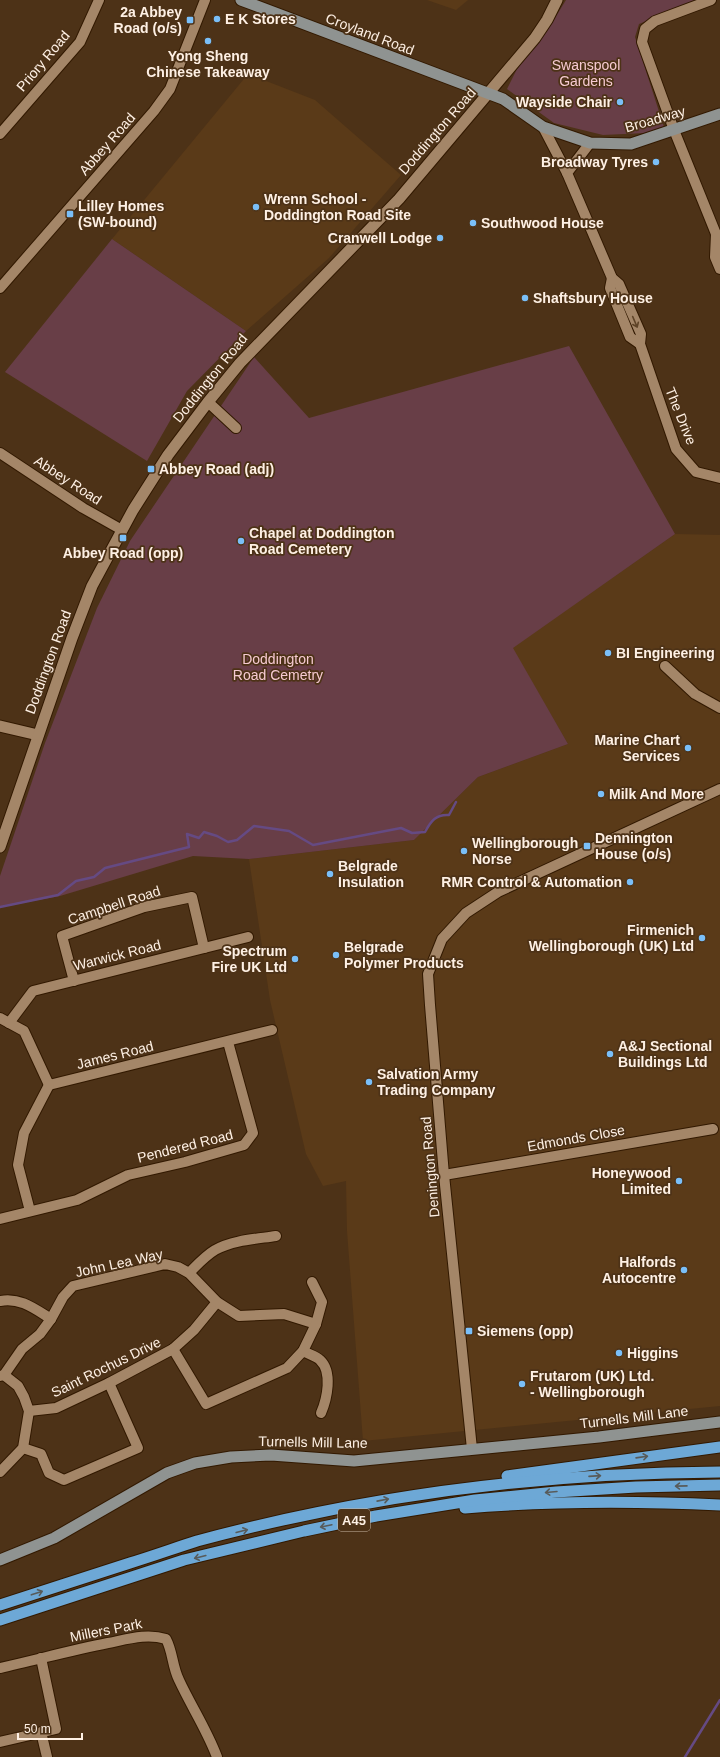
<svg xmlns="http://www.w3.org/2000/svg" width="720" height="1757" font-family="Helvetica,sans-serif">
	<rect width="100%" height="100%" fill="#4d3217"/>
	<g fill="#5a3a18">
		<path d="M427 0H468L456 10Z"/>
		<path d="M248 74 315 100 401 175 329 258 246 331 112 239Z"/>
		<path d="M675 534 720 535V1406L363 1441 347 1231 346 1181 323 1186 306 1154 270 1000 249 859 414 840 478 777 568 744 512 648Z"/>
	</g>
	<g fill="#683e47">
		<path d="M566 0H697L639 24 635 37 664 127 645 133 603 135 554 123 507 89 517 69 547 31Z"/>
		<path d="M112 239 246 331 187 391 147 461 5 372Z"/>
		<path d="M569 346 675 534 513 648 568 744 478 777 414 840 249 859 193 856 60 896 0 907V876L45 743 97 608 130 541 254 357 309 418Z"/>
	</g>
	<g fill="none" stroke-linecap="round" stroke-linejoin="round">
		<g stroke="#654a83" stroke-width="2.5">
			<path d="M0 907 58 895 76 881 94 877 105 868 189 847 187 834 199 838 204 832 217 836 228 842 237 840 254 826 289 831 313 845 401 828 412 833 425 832C431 821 436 814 449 815L456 802"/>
			<path d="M685 1757 720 1700"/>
		</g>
		<defs>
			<g id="minor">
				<path d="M711 0 655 21 645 29 642 42 674 130 716 234 720 239"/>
				<path d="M543 127 567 173"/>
				<path d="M0 134 80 42 99 0"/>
				<path d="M590 143 567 173 612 278 619 284 641 334 640 344 676 449 696 472 720 478"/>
				<path d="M716 234 715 257 720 269"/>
				<path d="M612 278 610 288 630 337 640 344"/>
				<path d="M0 288 154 111 170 89 205 0"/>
				<path d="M208 402 236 428"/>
				<path d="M0 453 83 508 122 530"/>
				<path d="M665 666 695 694 720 708"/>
				<path d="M74 981 62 936 144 907 192 897 204 948"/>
				<path d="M0 1018 24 1031 49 1085 272 1030"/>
				<path d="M9 1023 33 991 248 937"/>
				<path d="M444 1175 713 1129"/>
				<path d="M30 1211 18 1165 24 1133 49 1085"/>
				<path d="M0 1219 77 1200 128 1175 185 1162 244 1145 253 1133 228 1042"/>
				<path d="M189 1273C197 1265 205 1256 215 1250 233 1240 256 1239 276 1236"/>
				<path d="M0 1301C20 1297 35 1309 51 1319"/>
				<path d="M173 1349 194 1330 217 1302"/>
				<path d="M303 1351C308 1354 316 1356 320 1360 333 1372 327 1399 321 1413"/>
				<path d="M0 1376 4 1375 22 1349 40 1334 51 1319 63 1297 73 1286 165 1264 178 1267 189 1273 217 1302 239 1316 284 1314 316 1324"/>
				<path d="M29 1411 56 1408 109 1383 173 1349 206 1404 287 1368 303 1351 316 1324 322 1302 312 1282"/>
				<path d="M23 1448 41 1454 49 1473 64 1480 138 1448 109 1383"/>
				<path d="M472 1449 444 1175 430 1005 428 974 442 939 466 913 498 892 720 789"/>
				<path d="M0 1472 23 1448 29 1411 24 1397 18 1386 4 1375"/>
				<path d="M0 1668C36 1660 72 1650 108 1643 128 1639 147 1633 166 1639 173 1652 172 1666 179 1680 191 1706 207 1730 217 1757"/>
				<path d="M41 1732 47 1757"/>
				<path d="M0 1742 56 1729 41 1658"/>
			</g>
			<g id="tertiary">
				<path d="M0 726 38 735"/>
				<path d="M0 847 72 638 92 586 133 510 168 455 208 402 240 363 399 199 535 38 547 20 557 0"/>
			</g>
			<g id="secondary">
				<path d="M241 0 503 99 543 127 590 143 631 144 720 114"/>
				<path d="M0 1560 54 1538 167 1473 195 1463 231 1457 271 1455 354 1461 599 1437 720 1422"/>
			</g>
			<g id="trunk">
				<path d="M507 1476 720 1447"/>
				<path d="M465 1508C550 1501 635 1501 720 1505"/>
				<path d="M0 1605C43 1591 87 1577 130 1563 153 1556 175 1548 197 1541 368 1495 543 1473 720 1472"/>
				<path d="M0 1620 184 1560 304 1531 376 1516 475 1500 556 1492 636 1487 720 1485"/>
			</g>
		</defs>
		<use href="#minor" stroke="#321900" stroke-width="12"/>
		<use href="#tertiary" stroke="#321900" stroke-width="13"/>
		<use href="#secondary" stroke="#321900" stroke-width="13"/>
		<use href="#trunk" stroke="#321900" stroke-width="13"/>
		<use href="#minor" stroke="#a48668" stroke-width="10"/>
		<use href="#tertiary" stroke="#a48668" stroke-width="11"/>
		<use href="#secondary" stroke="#8f9391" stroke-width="11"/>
		<use href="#trunk" stroke="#6da8d6" stroke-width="11"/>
	</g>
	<defs><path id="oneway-shaft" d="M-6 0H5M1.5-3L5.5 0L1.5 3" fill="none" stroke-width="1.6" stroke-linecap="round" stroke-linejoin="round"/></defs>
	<use stroke="#5e4327" href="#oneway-shaft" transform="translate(635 322) rotate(67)"/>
	<g stroke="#585b5a">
		<use href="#oneway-shaft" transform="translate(642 1457) rotate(-8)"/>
		<use href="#oneway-shaft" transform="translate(595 1476) rotate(-4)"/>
		<use href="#oneway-shaft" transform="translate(681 1486) rotate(179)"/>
		<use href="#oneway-shaft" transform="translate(551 1492) rotate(175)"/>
		<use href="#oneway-shaft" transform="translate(383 1500) rotate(-11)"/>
		<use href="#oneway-shaft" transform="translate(326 1526) rotate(168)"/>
		<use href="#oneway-shaft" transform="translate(242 1531) rotate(-14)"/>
		<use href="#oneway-shaft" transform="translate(200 1557) rotate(166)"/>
		<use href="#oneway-shaft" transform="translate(37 1593) rotate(-18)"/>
	</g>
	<g fill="#7abff8" stroke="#4d3217" stroke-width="1.5">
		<circle cx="217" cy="19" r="4"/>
		<rect x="186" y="16" width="8" height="8" rx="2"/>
		<circle cx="208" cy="41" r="4"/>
		<circle cx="620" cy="102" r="4"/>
		<circle cx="656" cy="162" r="4"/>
		<circle cx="256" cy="207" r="4"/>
		<rect x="66" y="210" width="8" height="8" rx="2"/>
		<circle cx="473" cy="223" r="4"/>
		<circle cx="440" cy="238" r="4"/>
		<circle cx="525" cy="298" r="4"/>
		<rect x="147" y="465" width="8" height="8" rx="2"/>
		<rect x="119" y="534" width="8" height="8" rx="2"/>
		<circle cx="241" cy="541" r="4"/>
		<circle cx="608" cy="653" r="4"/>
		<circle cx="688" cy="748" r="4"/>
		<circle cx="601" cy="794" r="4"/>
		<rect x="583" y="842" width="8" height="8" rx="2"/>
		<circle cx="464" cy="851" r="4"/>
		<circle cx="330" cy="874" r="4"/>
		<circle cx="630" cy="882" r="4"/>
		<circle cx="702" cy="938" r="4"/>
		<circle cx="336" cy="955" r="4"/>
		<circle cx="295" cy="959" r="4"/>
		<circle cx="610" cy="1054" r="4"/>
		<circle cx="369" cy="1082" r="4"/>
		<circle cx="679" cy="1181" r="4"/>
		<circle cx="684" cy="1270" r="4"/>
		<rect x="465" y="1327" width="8" height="8" rx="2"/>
		<circle cx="619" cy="1353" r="4"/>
		<circle cx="522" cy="1384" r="4"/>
	</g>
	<g text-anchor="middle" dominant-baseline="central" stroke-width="3.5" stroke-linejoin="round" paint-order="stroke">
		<rect fill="#4d3217" stroke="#c9b7a6" stroke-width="1" x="338" y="1509" width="32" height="22" rx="3"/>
		<g font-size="13" font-weight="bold" fill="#fef0e4">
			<text x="354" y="1520">A45</text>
		</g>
		<g font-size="14" font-weight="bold" fill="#fef0e4" stroke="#4d3217" text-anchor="start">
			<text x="182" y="12" text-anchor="end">2a Abbey<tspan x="182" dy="16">Road (o/s)</tspan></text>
			<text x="225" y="19">E K Stores</text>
			<text x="208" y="56" text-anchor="middle">Yong Sheng<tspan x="208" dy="16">Chinese Takeaway</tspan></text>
			<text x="612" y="102" text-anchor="end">Wayside Chair</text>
			<text x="648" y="162" text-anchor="end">Broadway Tyres</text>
			<text x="264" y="199">Wrenn School -<tspan x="264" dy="16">Doddington Road Site</tspan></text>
			<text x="78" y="206">Lilley Homes<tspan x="78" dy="16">(SW-bound)</tspan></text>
			<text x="481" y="223">Southwood House</text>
			<text x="432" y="238" text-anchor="end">Cranwell Lodge</text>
			<text x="533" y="298">Shaftsbury House</text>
			<text x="159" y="469">Abbey Road (adj)</text>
			<text x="249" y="533">Chapel at Doddington<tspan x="249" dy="16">Road Cemetery</tspan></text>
			<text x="123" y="553" text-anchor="middle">Abbey Road (opp)</text>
			<text x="616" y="653">BI Engineering</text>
			<text x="680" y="740" text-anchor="end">Marine Chart<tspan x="680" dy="16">Services</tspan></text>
			<text x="609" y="794">Milk And More</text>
			<text x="595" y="838">Dennington<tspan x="595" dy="16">House (o/s)</tspan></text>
			<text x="472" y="843">Wellingborough<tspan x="472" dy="16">Norse</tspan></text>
			<text x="338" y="866">Belgrade<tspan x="338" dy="16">Insulation</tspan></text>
			<text x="622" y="882" text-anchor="end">RMR Control &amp; Automation</text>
			<text x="694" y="930" text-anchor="end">Firmenich<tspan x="694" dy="16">Wellingborough (UK) Ltd</tspan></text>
			<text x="344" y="947">Belgrade<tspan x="344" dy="16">Polymer Products</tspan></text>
			<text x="287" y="951" text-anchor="end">Spectrum<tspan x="287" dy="16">Fire UK Ltd</tspan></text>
			<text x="618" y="1046">A&amp;J Sectional<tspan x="618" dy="16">Buildings Ltd</tspan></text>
			<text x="377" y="1074">Salvation Army<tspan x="377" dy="16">Trading Company</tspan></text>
			<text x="671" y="1173" text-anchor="end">Honeywood<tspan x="671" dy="16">Limited</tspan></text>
			<text x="676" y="1262" text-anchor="end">Halfords<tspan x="676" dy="16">Autocentre</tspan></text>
			<text x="477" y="1331">Siemens (opp)</text>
			<text x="627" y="1353">Higgins</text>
			<text x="530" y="1376">Frutarom (UK) Ltd.<tspan x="530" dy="16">- Wellingborough</tspan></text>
		</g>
		<g font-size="14" fill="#fef0e4" stroke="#4d3217">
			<text transform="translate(370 34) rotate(21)">Croyland Road</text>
			<text transform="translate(43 61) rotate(-50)">Priory Road</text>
			<text transform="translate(655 119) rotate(-16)">Broadway</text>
			<text transform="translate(437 131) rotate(-49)">Doddington Road</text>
			<text transform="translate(107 144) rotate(-49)">Abbey Road</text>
			<text transform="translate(210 378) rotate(-51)">Doddington Road</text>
			<text transform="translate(681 416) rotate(68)">The Drive</text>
			<text transform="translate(68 480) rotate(33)">Abbey Road</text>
			<text transform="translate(48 662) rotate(-70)">Doddington Road</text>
			<text transform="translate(114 905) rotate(-18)">Campbell Road</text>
			<text transform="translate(117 955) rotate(-14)">Warwick Road</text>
			<text transform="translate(115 1055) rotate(-14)">James Road</text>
			<text transform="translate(576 1138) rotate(-10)">Edmonds Close</text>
			<text transform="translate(185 1146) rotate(-14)">Pendered Road</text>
			<text transform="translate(430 1167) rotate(-95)">Denington Road</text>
			<text transform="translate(119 1263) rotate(-12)">John Lea Way</text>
			<text transform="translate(106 1367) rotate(-26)">Saint Rochus Drive</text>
			<text transform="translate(634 1417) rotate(-7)">Turnells Mill Lane</text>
			<text transform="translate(313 1442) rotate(1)">Turnells Mill Lane</text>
			<text transform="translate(106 1630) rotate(-11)">Millers Park</text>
		</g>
		<g font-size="14" fill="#f6cad2" stroke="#4d3217">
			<text x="586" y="65">Swanspool<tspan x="586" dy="16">Gardens</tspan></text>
			<text x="278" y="659">Doddington<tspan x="278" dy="16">Road Cemetry</tspan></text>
		</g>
	</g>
	<path d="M18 1733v6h64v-6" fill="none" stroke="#fef0e4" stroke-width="2"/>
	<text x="24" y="1733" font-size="12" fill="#fef0e4" stroke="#4d3217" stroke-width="3" paint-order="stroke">50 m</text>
</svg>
